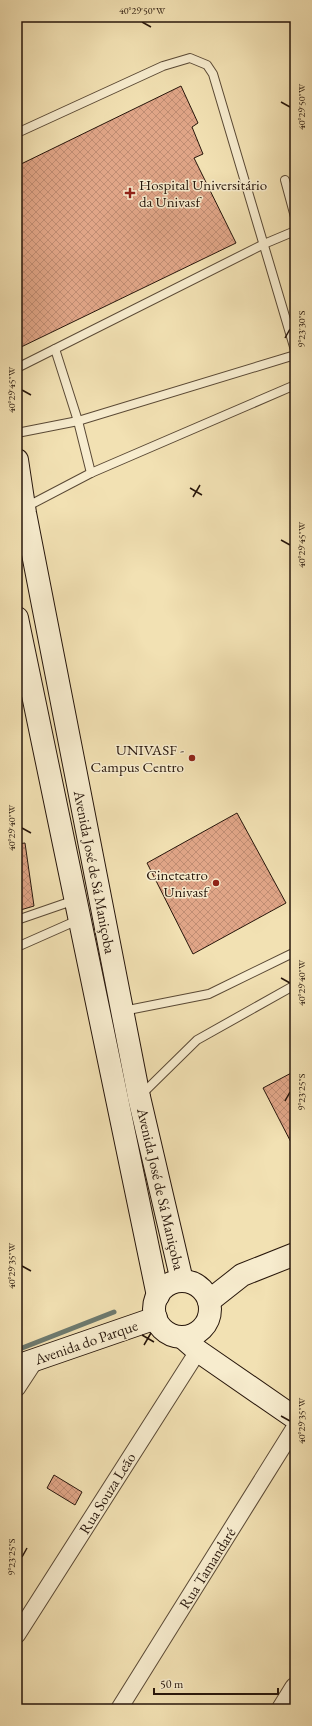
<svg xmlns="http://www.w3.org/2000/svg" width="312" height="1726" font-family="'EB Garamond',serif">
	<defs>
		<pattern id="building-cross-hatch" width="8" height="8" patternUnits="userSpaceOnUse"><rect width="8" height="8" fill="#e0a587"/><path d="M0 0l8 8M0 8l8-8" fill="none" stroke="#c08d73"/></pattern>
	</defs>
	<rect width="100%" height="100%" fill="#f2e1b3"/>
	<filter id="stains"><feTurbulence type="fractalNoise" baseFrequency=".005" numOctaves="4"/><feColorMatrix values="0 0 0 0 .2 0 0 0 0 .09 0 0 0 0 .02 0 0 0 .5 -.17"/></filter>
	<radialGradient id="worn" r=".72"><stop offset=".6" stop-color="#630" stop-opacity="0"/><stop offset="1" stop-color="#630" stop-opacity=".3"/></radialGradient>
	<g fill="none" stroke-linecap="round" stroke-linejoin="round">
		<path stroke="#6d7a6f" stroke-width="5" d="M17 1350 114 1312"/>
	</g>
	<g fill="url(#building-cross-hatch)" stroke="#27160b">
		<path d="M181 86 198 123 192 127 203 154 194 158 236 243 17 349V166Z"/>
		<path d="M237 813 286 903 193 954 147 863Z"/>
		<path d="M25 843 34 906 17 911V844Z"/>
		<path d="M295 1071V1150L263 1088Z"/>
		<path d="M54 1475 82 1492 75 1505 47 1488Z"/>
	</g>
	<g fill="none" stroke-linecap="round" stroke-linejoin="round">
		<defs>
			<g id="service">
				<path d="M17 133 163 66 190 58 207 65 213 74 295 350"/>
				<path d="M285 180 295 217"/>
				<path d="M55 349 78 421 91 473"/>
				<path d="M17 368 264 244 295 231"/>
				<path d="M17 433 78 421 295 355"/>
				<path d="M26 507 91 473 295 385"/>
				<path d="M17 920 75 900"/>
				<path d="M17 947 78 920"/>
				<path d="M123 1011 209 994 295 952"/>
				<path d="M141 1095 197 1040 295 985"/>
			</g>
			<g id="minor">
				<path d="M17 1388 36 1359"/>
				<path d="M17 1635 198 1351"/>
				<path d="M119 1709 295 1427"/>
			</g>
			<path id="tertiary" d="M282 1709 295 1688"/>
			<g id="secondary">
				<path d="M17 460 25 513 139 1097 182 1281"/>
				<path d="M17 618 158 1296"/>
				<circle cx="182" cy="1309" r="28"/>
				<path d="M209 1301 242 1275 295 1254"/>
				<path d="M182 1337 198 1351 295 1418"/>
				<path d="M17 1366 156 1318"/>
			</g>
		</defs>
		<use href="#service" stroke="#5a4935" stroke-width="10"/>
		<use href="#minor" stroke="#5a4935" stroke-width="18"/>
		<use href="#tertiary" stroke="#5a4935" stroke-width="22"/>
		<use href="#secondary" stroke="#27160b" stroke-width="24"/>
		<use href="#service" stroke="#f7ecce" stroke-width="8"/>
		<use href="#minor" stroke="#f7ecce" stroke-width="16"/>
		<use href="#tertiary" stroke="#f7ecce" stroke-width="20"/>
		<use href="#secondary" stroke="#f7ecce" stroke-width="22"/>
	</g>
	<path fill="none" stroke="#27160b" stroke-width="1.5" d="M142 22 151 27M281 102 290 107M285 338 290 329M22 390 31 395M190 488 202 495M193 497 200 485M281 540 290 545M22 828 31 833M281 978 290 983M285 1101 290 1092M22 1266 31 1271M142 1335 154 1342M144 1345 151 1333M281 1416 290 1421M22 1557 27 1548"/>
	<g fill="#8f2418" stroke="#f7ecce" stroke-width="1.5">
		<path d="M128 187h4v4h4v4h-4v4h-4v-4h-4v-4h4z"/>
		<circle cx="192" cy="758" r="4"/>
		<circle cx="216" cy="883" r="4"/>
	</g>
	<g text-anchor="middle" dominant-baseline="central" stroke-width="3" stroke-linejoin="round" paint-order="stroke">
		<g font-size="15" fill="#27160b" stroke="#f7ecce" text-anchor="end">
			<text x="139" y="184" text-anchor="start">Hospital Universitário<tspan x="139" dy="17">da Univasf</tspan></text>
			<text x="184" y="749">UNIVASF -<tspan x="184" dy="17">Campus Centro</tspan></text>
			<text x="208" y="874">Cineteatro<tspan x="208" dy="17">Univasf</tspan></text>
		</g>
		<g font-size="15" fill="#27160b" stroke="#f7ecce">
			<text transform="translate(95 872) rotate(79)">Avenida José de Sá Maniçoba</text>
			<text transform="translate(161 1189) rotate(77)">Avenida José de Sá Maniçoba</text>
			<text transform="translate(86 1342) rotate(-19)">Avenida do Parque</text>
			<text transform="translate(107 1493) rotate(-58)">Rua Souza Leão</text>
			<text transform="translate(207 1568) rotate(-58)">Rua Tamandaré</text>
		</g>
	</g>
	<rect width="312" height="1726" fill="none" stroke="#f2e1b3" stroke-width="44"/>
	<path d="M154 1688v6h124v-6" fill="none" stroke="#27160b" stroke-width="2"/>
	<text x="160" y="1688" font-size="12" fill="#27160b" stroke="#f7ecce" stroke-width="3" paint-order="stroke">50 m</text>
	<rect x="22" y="22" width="268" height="1682" fill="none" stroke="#27160b" stroke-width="1.5"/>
	<g font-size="10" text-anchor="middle" fill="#27160b">
		<text x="142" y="14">40°29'50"W</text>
		<text transform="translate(301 107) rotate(-90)" y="4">40°29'50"W</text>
		<text transform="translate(301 329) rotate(-90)" y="4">9°23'30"S</text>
		<text transform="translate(11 390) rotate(-90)" y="4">40°29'45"W</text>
		<text transform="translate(301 545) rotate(-90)" y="4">40°29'45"W</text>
		<text transform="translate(11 828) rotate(-90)" y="4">40°29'40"W</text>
		<text transform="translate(301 983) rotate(-90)" y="4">40°29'40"W</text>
		<text transform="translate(301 1092) rotate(-90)" y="4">9°23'25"S</text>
		<text transform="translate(11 1266) rotate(-90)" y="4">40°29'35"W</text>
		<text transform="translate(301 1421) rotate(-90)" y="4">40°29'35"W</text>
		<text transform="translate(11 1557) rotate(-90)" y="4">9°23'25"S</text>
	</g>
	<rect width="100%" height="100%" filter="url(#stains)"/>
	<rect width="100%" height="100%" fill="url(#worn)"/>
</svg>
